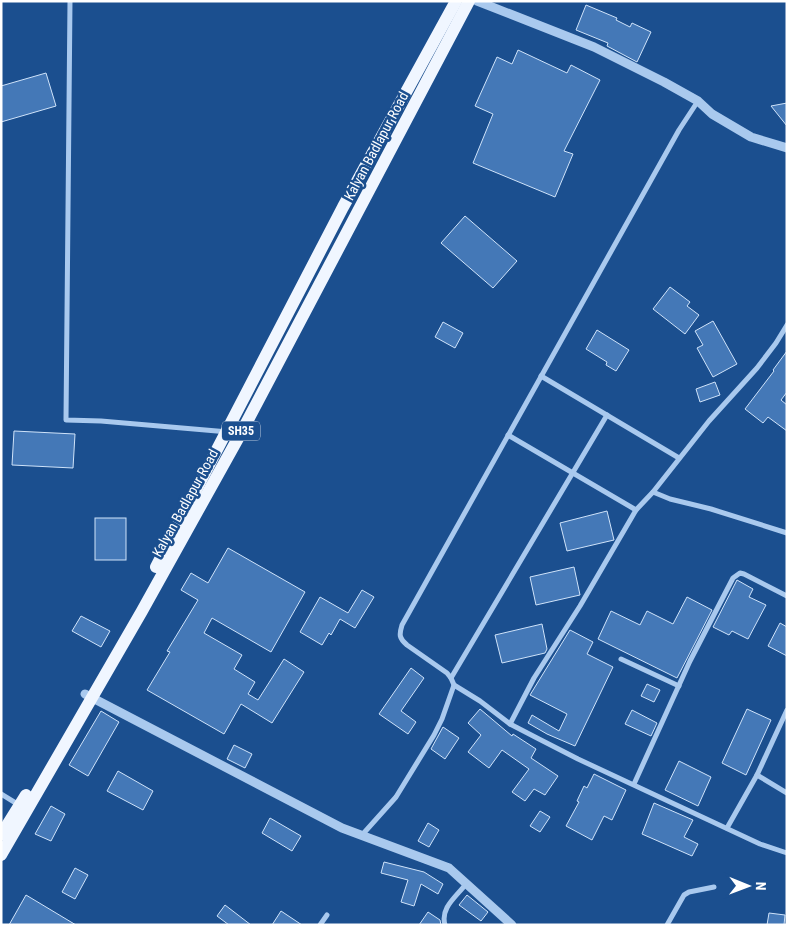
<svg xmlns="http://www.w3.org/2000/svg" width="788" height="926" font-family="'Roboto Condensed',sans-serif">
	<rect width="100%" height="100%" fill="#1b4f8f"/>
	<g fill="#4478b7" stroke="#cfe3fa">
		<path d="M586 5 617 18 616 20 630 27 632 23 651 32 637 62 607 46 608 43 576 30Z"/>
		<path d="M518 50 567 73 571 65 600 80 564 151 573 154 555 197 473 163 493 114 475 106 497 57 512 64Z"/>
		<path d="M46 73 56 106 1 122V86Z"/>
		<path d="M787 103V126L771 106Z"/>
		<path d="M465 216 517 261 493 288 441 243Z"/>
		<path d="M670 287 690 302 687 306 699 315 685 334 653 309Z"/>
		<path d="M713 321 737 364 713 377 697 348 703 345 695 331Z"/>
		<path d="M443 322 463 333 455 348 435 337Z"/>
		<path d="M597 330 629 350 616 371 606 365 607 362 586 349Z"/>
		<path d="M787 351V392L781 400 787 405V431L768 417 763 423 745 409 774 371 773 370Z"/>
		<path d="M715 382 720 395 700 402 696 389Z"/>
		<path d="M14 431 75 434 73 468 12 465Z"/>
		<path d="M607 511 614 540 567 551 560 523Z"/>
		<rect x="95" y="518" width="31" height="42"/>
		<path d="M228 548 305 592 271 652 212 618 204 633 242 655 234 669 255 682 248 694 258 700 284 659 304 672 272 723 241 704 224 734 147 690 170 652 167 651 198 600 181 590 191 573 208 583Z"/>
		<path d="M574 567 580 595 536 605 530 577Z"/>
		<path d="M737 580 753 589 749 597 766 605 748 639 732 631 729 635 713 627Z"/>
		<path d="M362 590 374 597 355 628 340 619 331 635 329 633 322 645 300 632 320 597 348 613Z"/>
		<path d="M687 597 712 610 677 678 598 639 611 611 640 625 647 611 673 624Z"/>
		<path d="M81 616 110 631 101 647 72 631Z"/>
		<path d="M780 623 787 627V656L768 646Z"/>
		<path d="M542 624 547 649 545 653 502 663 495 635Z"/>
		<path d="M570 630 593 642 587 654 613 667 575 746 547 734 528 723 532 715 559 731 567 714 530 695Z"/>
		<path d="M411 668 424 678 401 711 416 722 408 734 379 714Z"/>
		<path d="M647 684 660 690 654 702 641 696Z"/>
		<path d="M480 709 512 736 513 734 536 749 531 758 558 776 545 795 534 789 525 801 512 792 529 769 502 750 489 768 468 752 481 735 468 723Z"/>
		<path d="M747 709 771 720 746 775 722 763Z"/>
		<path d="M632 710 657 723 651 736 625 724Z"/>
		<path d="M101 711 119 722 88 776 69 765Z"/>
		<path d="M443 727 459 738 445 759 431 749Z"/>
		<path d="M234 745 252 754 245 768 227 759Z"/>
		<path d="M679 761 711 777 698 806 665 790Z"/>
		<path d="M118 771 153 791 143 810 107 791Z"/>
		<path d="M594 774 626 790 612 820 604 816 592 840 566 826 579 802 577 801 584 786 587 788Z"/>
		<path d="M654 803 693 820 684 837 698 844 692 856 642 834Z"/>
		<path d="M51 806 65 814 51 841 35 834Z"/>
		<path d="M540 811 550 817 540 832 530 826Z"/>
		<path d="M270 818 301 836 292 851 262 833Z"/>
		<path d="M428 823 439 830 429 847 418 841Z"/>
		<path d="M384 862 424 872 443 884 438 894 421 884 414 906 401 902 408 880 381 873Z"/>
		<path d="M75 868 88 875 75 899 62 892Z"/>
		<path d="M26 895 76 925H9Z"/>
		<path d="M467 895 488 912 481 921 459 905Z"/>
		<path d="M225 905 251 925H229L217 916Z"/>
		<path d="M281 911 302 925H272Z"/>
		<path d="M428 912 440 920 441 925H419Z"/>
		<path d="M769 913 785 915 784 925H767Z"/>
	</g>
	<g fill="none" stroke-linecap="round" stroke-linejoin="round">
		<g stroke="#a9c9ee" stroke-width="5">
			<path d="M70 1 66 420 101 421 240 433"/>
			<path d="M541 376 679 458"/>
			<path d="M508 435 636 510"/>
			<path d="M653 492 670 499 711 509 787 533"/>
			<path d="M621 659 679 686"/>
			<path d="M451 678 607 415"/>
			<path d="M454 685 480 701 510 724 537 738 578 759 760 844 787 853"/>
			<path d="M510 724 534 678 580 606 636 510 653 492 709 421 757 368 776 343 787 325"/>
			<path d="M757 775 787 793"/>
			<path d="M634 784 690 661 733 578 740 573 744 574 787 596"/>
			<path d="M1 794 19 805"/>
			<path d="M727 828 757 775 787 710"/>
			<path d="M362 835 396 797 434 735 442 719 454 685 451 678 447 673 407 645C399 638 399 635 402 625L679 130 698 101"/>
			<path d="M320 925 327 915"/>
			<path d="M445 925C440 908 456 897 466 884"/>
			<path d="M667 925 684 895 689 892 714 887"/>
		</g>
		<g stroke="#a9c9ee" stroke-width="9">
			<path d="M477 1 594 47 664 82 698 101 712 114 751 137 787 148"/>
			<path d="M85 694 342 828 449 868 512 925"/>
		</g>
		<g stroke="#f0f6ff" stroke-width="12">
			<path d="M156 567 343 207 456 1"/>
			<path d="M1 835 26 795"/>
			<path d="M1 855 142 611 241 433 469 1"/>
		</g>
	</g>
	<g text-anchor="middle" dominant-baseline="central" stroke-width="5" stroke-linejoin="round" paint-order="stroke">
		<rect fill="#1b4f8f" stroke="#bbcadd" stroke-width="1" x="222" y="421.5" width="38" height="19" rx="4"/>
		<g font-size="12" font-weight="bold" fill="#fff">
			<text x="241" y="431">SH35</text>
		</g>
		<g font-size="14" fill="#fff" stroke="#1b4f8f">
			<text transform="translate(376 146) rotate(-62)">Kalyan Badlapur Road</text>
			<text transform="translate(185 503) rotate(-61)">Kalyan Badlapur Road</text>
		</g>
	</g>
	<rect width="788" height="926" fill="none" stroke="#ffffff" stroke-width="5"/>
	<g transform="translate(748 886) rotate(91)" stroke="#1b4f8f" stroke-width="4" paint-order="stroke">
	<path d="M0-4L9 19L0 12L-9 19Z" fill="#ffffff"/>
	<text y="-8" font-size="14" font-weight="bold" text-anchor="middle" fill="#ffffff">N</text>
	</g>
</svg>
